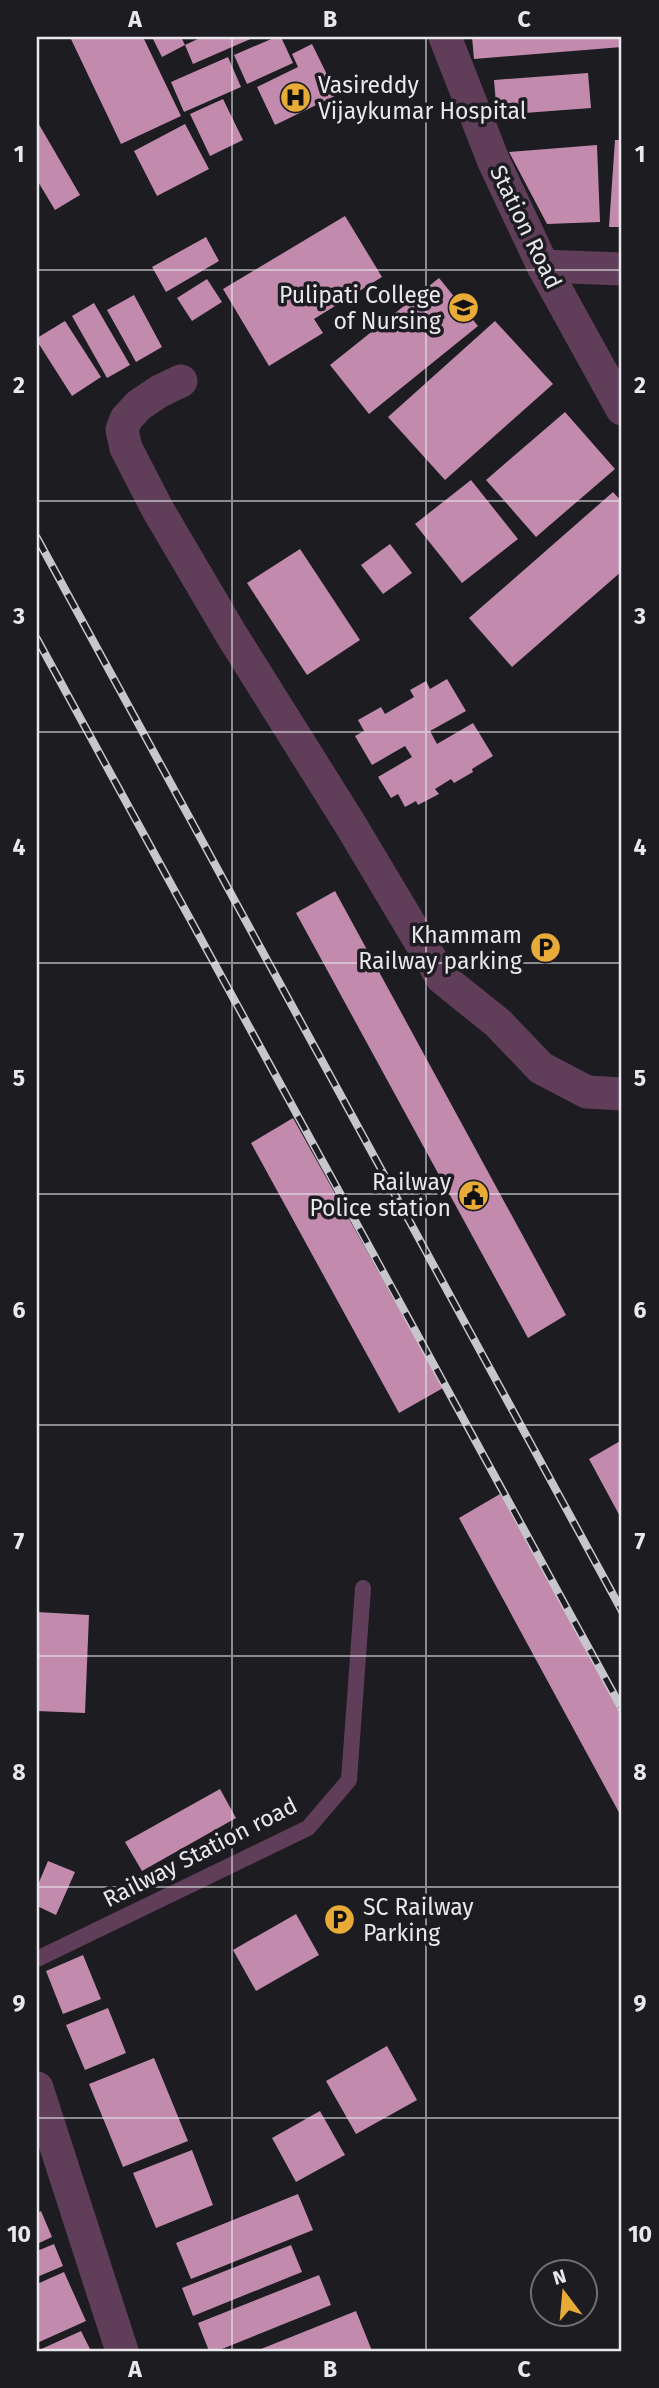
<svg xmlns="http://www.w3.org/2000/svg" width="659" height="2388" font-family="'Fira Sans',sans-serif">
	<rect width="100%" height="100%" fill="#1c1c21"/>
	<g fill="#c28bae">
		<path d="M70 37H143L181 116 121 144Z"/>
		<path d="M152 37H181L185 45 162 57Z"/>
		<path d="M202 37H255L193 64 185 45Z"/>
		<path d="M276 37H281L293 63 247 84 234 55Z"/>
		<path d="M472 37H622V47L474 59Z"/>
		<path d="M312 44 337 95 275 125 257 87 298 67 292 54Z"/>
		<path d="M228 57 241 87 184 112 171 82Z"/>
		<path d="M588 73 591 108 497 115 494 80Z"/>
		<path d="M223 99 243 140 210 156 190 114Z"/>
		<path d="M37 121 80 195 55 210 37 180Z"/>
		<path d="M185 124 209 169 157 196 134 151Z"/>
		<path d="M615 140H622V227H609Z"/>
		<path d="M597 145 600 222 547 224 509 152Z"/>
		<path d="M345 216 382 277 314 319 323 333 269 366 223 289Z"/>
		<path d="M206 237 219 261 166 292 152 267Z"/>
		<path d="M439 278 478 326 369 414 330 365Z"/>
		<path d="M207 279 222 302 192 321 177 298Z"/>
		<path d="M134 295 162 347 136 362 107 310Z"/>
		<path d="M94 303 130 365 107 378 72 316Z"/>
		<path d="M65 321 101 377 72 396 37 341V338Z"/>
		<path d="M495 321 553 384 445 480 388 417Z"/>
		<path d="M565 412 615 469 536 537 486 480Z"/>
		<path d="M471 480 518 539 462 583 415 524Z"/>
		<path d="M613 492 622 502V571L512 667 469 618Z"/>
		<path d="M390 544 412 573 383 594 361 565Z"/>
		<path d="M300 549 360 640 307 675 247 583Z"/>
		<path d="M447 679 466 711 430 731 437 744 473 723 493 756 472 769 473 772 454 783 451 779 435 789 439 794 418 805 416 801 405 807 398 794 391 798 378 777 412 757 405 746 372 765 355 736 364 731 358 720 381 707 385 714 414 697 410 690 426 681 430 689Z"/>
		<path d="M335 891 566 1315 528 1338 296 913Z"/>
		<path d="M293 1118 443 1388 399 1413 251 1143Z"/>
		<path d="M622 1440V1520L589 1459Z"/>
		<path d="M500 1494 622 1713V1818L459 1518Z"/>
		<path d="M37 1612 89 1615 85 1713 37 1711Z"/>
		<path d="M220 1789 236 1818 142 1871 125 1842Z"/>
		<path d="M48 1861 75 1872 56 1915 37 1906V1887Z"/>
		<path d="M296 1914 319 1955 256 1991 233 1950Z"/>
		<path d="M83 1955 101 1999 63 2014 46 1971Z"/>
		<path d="M108 2008 126 2053 85 2070 66 2025Z"/>
		<path d="M387 2046 417 2100 356 2134 326 2081Z"/>
		<path d="M154 2058 188 2141 123 2167 89 2084Z"/>
		<path d="M320 2111 345 2155 296 2182 272 2138Z"/>
		<path d="M192 2150 213 2205 156 2228 133 2173Z"/>
		<path d="M298 2194 313 2230 191 2279 176 2243Z"/>
		<path d="M41 2211 52 2237 37 2244V2213Z"/>
		<path d="M54 2244 63 2266 37 2277V2251Z"/>
		<path d="M291 2245 302 2272 193 2316 182 2288Z"/>
		<path d="M64 2272 86 2321 37 2343V2284Z"/>
		<path d="M319 2275 331 2305 217 2351H209L198 2323Z"/>
		<path d="M356 2311 372 2351H256Z"/>
		<path d="M81 2331 91 2351H37Z"/>
	</g>
	<g fill="none" stroke-linecap="round" stroke-linejoin="round">
		<path stroke="#603d58" stroke-width="16" d="M37 1959 308 1828 349 1780 363 1588"/>
		<g stroke="#603d58" stroke-width="33">
			<path d="M445 37 494 162 543 266 622 409"/>
			<path d="M543 266 622 269"/>
			<path d="M181 381 160 391 139 405 126 419 122 430 126 448 158 510 231 634 350 824 442 978 498 1023 541 1068 587 1092 622 1094"/>
			<path d="M37 2088 122 2351"/>
		</g>
		<defs>
			<g id="rail">
				<path d="M37 538 622 1611"/>
				<path d="M37 639 622 1709"/>
			</g>
		</defs>
		<use href="#rail" stroke="#c7c7cb" stroke-width="8"/>
		<use href="#rail" stroke="#1c1c21" stroke-width="5" stroke-dasharray="16" stroke-linecap="butt"/>
	</g>
	<path fill="none" stroke="#e9e9ed" stroke-width="2" stroke-opacity="0.55" d="M232 37V2351M426 37V2351M37 270H622M37 501H622M37 732H622M37 963H622M37 1194H622M37 1425H622M37 1656H622M37 1887H622M37 2118H622"/>
	<defs>
		<symbol id="hospital-disc" viewBox="-11 -11 22 22"><circle r="9.5" fill="#e8ab37" stroke="#1c1c21"/><path d="M-5-5h3v3.5h4V-5h3V5h-3V1.5h-4V5h-3Z" fill="#111"/></symbol>
		<symbol id="university-disc" viewBox="-11 -11 22 22"><circle r="9.5" fill="#e8ab37" stroke="#1c1c21"/><path d="M0-5L7-2L0 1L-7-2ZM-4 1L0 2.5L4 1V4Q0 6-4 4Z" fill="#111"/></symbol>
		<symbol id="parking-disc" viewBox="-11 -11 22 22"><circle r="9.5" fill="#e8ab37" stroke="#1c1c21"/><path d="M-3.5-5.5H1a3.5 3.5 0 0 1 0 7H-1V5.5H-3.5ZM-1-3.4V-.6H.8a1.4 1.4 0 0 0 0-2.8Z" fill="#111"/></symbol>
		<symbol id="civic-disc" viewBox="-11 -11 22 22"><circle r="9.5" fill="#e8ab37" stroke="#1c1c21"/><path d="M-.6-6.5H3V-4.5H.6V-3L4-1V1h2V6H-6V1h2V-1L-.6-3ZM-1.2 2.5V6h2.4V2.5Z" fill="#111"/></symbol>
	</defs>
	<g fill-rule="evenodd">
		<use href="#hospital-disc" x="278" y="80" width="35" height="35"/>
		<use href="#university-disc" x="446" y="290" width="35" height="35"/>
		<use href="#parking-disc" x="528" y="930" width="35" height="35"/>
		<use href="#civic-disc" x="456" y="1178" width="35" height="35"/>
		<use href="#parking-disc" x="322" y="1902" width="35" height="35"/>
	</g>
	<g text-anchor="middle" dominant-baseline="central" stroke-width="7" stroke-linejoin="round" paint-order="stroke">
		<g font-size="23" fill="#e9e9ed" stroke="#1c1c21" text-anchor="end">
			<text x="318" y="85" text-anchor="start">Vasireddy<tspan x="318" dy="26">Vijaykumar Hospital</tspan></text>
			<text x="441" y="295">Pulipati College<tspan x="441" dy="26">of Nursing</tspan></text>
			<text x="522" y="935">Khammam<tspan x="522" dy="26">Railway parking</tspan></text>
			<text x="451" y="1182">Railway<tspan x="451" dy="26">Police station</tspan></text>
			<text x="363" y="1907" text-anchor="start">SC Railway<tspan x="363" dy="26">Parking</tspan></text>
		</g>
		<g font-size="23" fill="#e9e9ed" stroke="#1c1c21">
			<text transform="translate(526 227) rotate(64)">Station Road</text>
			<text transform="translate(200 1852) rotate(-27)">Railway Station road</text>
		</g>
	</g>
	<rect width="659" height="2388" fill="none" stroke="#1c1c21" stroke-width="77"/>
	<g transform="translate(564 2293) rotate(344)"><circle r="33" fill="#1c1c21" stroke="#6e6e73" stroke-width="2"/>
	<path d="M0-5L12 26L0 18L-12 26Z" fill="#e8ab37"/>
	<text y="-10" font-size="19" font-weight="bold" text-anchor="middle" fill="#e9e9ed">N</text>
	</g>
	<rect x="38" y="38" width="582" height="2312" fill="none" stroke="#e9e9ed" stroke-width="2.5"/>
	<g font-size="23" text-anchor="middle" font-weight="bold" fill="#e9e9ed">
		<text x="135" y="27">A</text>
		<text x="330" y="27">B</text>
		<text x="524" y="27">C</text>
		<text x="19" y="162">1</text>
		<text x="640" y="162">1</text>
		<text x="19" y="393">2</text>
		<text x="640" y="393">2</text>
		<text x="19" y="624">3</text>
		<text x="640" y="624">3</text>
		<text x="19" y="855">4</text>
		<text x="640" y="855">4</text>
		<text x="19" y="1086">5</text>
		<text x="640" y="1086">5</text>
		<text x="19" y="1318">6</text>
		<text x="640" y="1318">6</text>
		<text x="19" y="1549">7</text>
		<text x="640" y="1549">7</text>
		<text x="19" y="1780">8</text>
		<text x="640" y="1780">8</text>
		<text x="19" y="2011">9</text>
		<text x="640" y="2011">9</text>
		<text x="19" y="2242">10</text>
		<text x="640" y="2242">10</text>
		<text x="135" y="2377">A</text>
		<text x="330" y="2377">B</text>
		<text x="524" y="2377">C</text>
	</g>
</svg>
